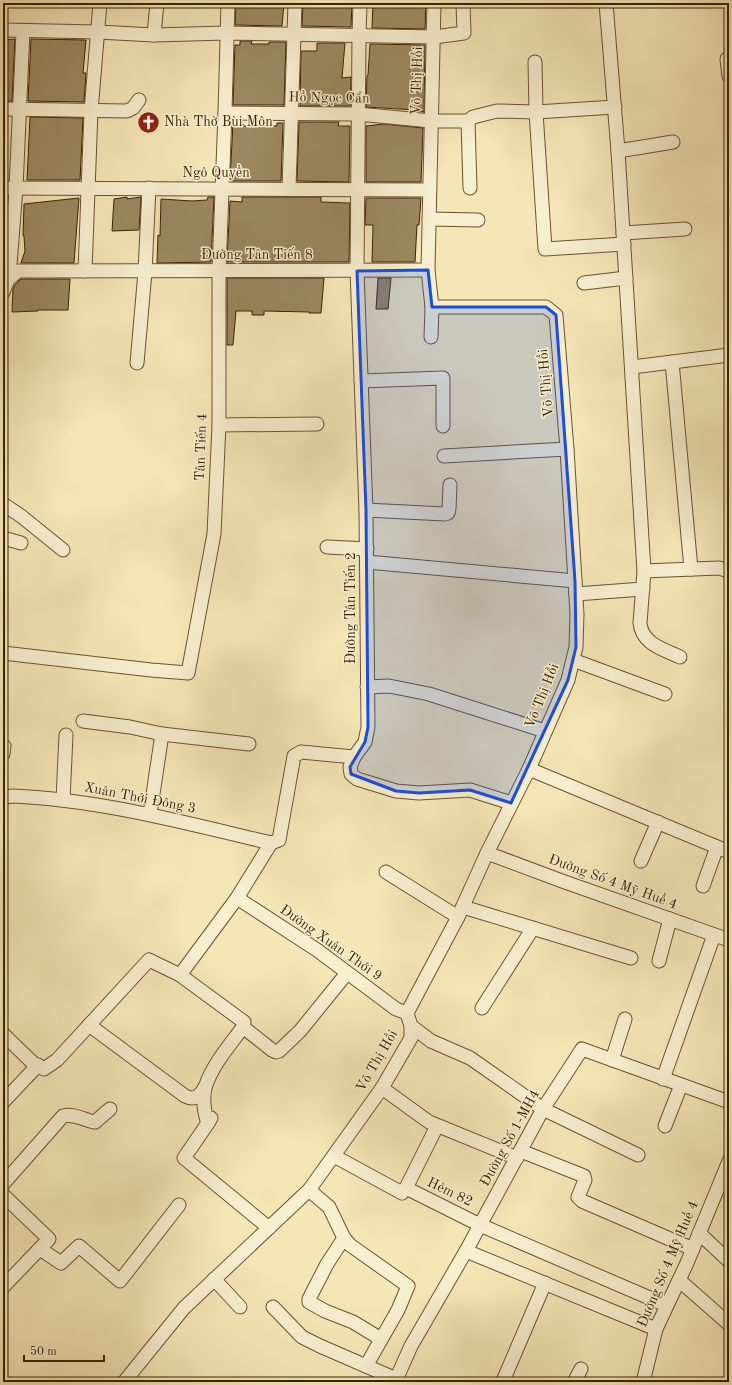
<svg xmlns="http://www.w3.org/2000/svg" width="732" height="1385" font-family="'Old Standard TT',serif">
	<rect width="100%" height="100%" fill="#f5e6b6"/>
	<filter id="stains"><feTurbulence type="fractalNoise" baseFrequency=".005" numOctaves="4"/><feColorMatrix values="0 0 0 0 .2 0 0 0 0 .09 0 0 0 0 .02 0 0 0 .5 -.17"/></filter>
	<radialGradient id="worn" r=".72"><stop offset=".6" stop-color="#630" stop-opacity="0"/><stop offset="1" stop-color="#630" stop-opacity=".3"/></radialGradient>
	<g fill="#9c8860" stroke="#3b2203">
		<path d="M236 3H284L282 26 235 25Z"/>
		<path d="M303 3H352L351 27 302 26Z"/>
		<path d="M373 3H426L425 29 372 28Z"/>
		<path d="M15 39 12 101H3V40Z"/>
		<path d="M31 39 86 40 83 73H86L84 102 28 101Z"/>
		<path d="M240 41H252L251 44H269V42H286L284 105H233L235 45H240Z"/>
		<path d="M317 43H345L342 78 351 77 350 106H300L301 51H317Z"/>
		<path d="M370 44 425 45 424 112 415 111V110L366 107 367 76 368 75Z"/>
		<path d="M30 117 83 118 80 180H27Z"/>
		<path d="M233 122H240V124H243V126H277V123H283L281 181H230Z"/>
		<path d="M299 122H339L338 126H350L349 182 297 181Z"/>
		<path d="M384 124 423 128 421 182H366V126Z"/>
		<path d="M127 197V199L141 197 139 230 112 231 114 199Z"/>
		<path d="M208 197H214L211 262 157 263 158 235 160 236 161 199 192 201 207 200Z"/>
		<path d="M242 197H321V202L350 203 349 262H227L230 201 242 202Z"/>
		<path d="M79 198 74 263H21L25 251 24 236H23L24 204Z"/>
		<path d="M366 198H421L419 225H417L415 262H372L373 225H365Z"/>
		<path d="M227 278H324L321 313H309V312L264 311V315H252V311H236L233 345H227Z"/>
		<path d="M378 278H391L388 309H376Z"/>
		<path d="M21 279H70L68 310H38V311L12 312 13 289 15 285Z"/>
	</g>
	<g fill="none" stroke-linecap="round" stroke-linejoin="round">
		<defs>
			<g id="minor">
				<path d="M360 3 359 36 357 271 366 510 368 727 365 742 354 757 350 767 351 774 357 779 396 791 419 793 470 790 511 803"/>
				<path d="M606 3 618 151 644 571 719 568 729 571"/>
				<path d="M3 30 98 32 154 35 226 33 434 37 464 33 463 3"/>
				<path d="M154 35 157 3"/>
				<path d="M727 59 729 76"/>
				<path d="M535 62 536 112 545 249 624 244"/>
				<path d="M3 109 127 111 133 108 139 100"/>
				<path d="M225 113 358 114 431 121H468L470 188"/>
				<path d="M468 121 473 117 497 111 536 112 615 107"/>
				<path d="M618 151 673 142"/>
				<path d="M3 188 429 190"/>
				<path d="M289 189 295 3"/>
				<path d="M429 219 478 220"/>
				<path d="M623 233 685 229"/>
				<path d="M85 271 91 111 100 3"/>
				<path d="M12 276 10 264 16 188 23 31"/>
				<path d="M584 283 626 278"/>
				<path d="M3 292 8 280 18 271 428 270"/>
				<path d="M431 337 432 307"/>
				<path d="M672 362 691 569"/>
				<path d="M137 363 145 272 149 188"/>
				<path d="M632 367 729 355"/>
				<path d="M361 381 443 378V426"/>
				<path d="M219 425 317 424"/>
				<path d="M444 456 567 449"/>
				<path d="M3 504 21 516 63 550"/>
				<path d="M366 510 445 514 448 513 449 509 450 485"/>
				<path d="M3 538 21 543"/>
				<path d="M327 547 367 549"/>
				<path d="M367 562 575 581"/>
				<path d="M644 571 640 623C642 644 663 649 680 657"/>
				<path d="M576 594 643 589"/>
				<path d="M3 653 151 670 188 673 214 534 219 425V270L225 113 228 3"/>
				<path d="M573 660 665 694"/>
				<path d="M367 687 389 686 429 694 545 731"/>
				<path d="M83 721 130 727 162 734 249 744"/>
				<path d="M3 754 4 746"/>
				<path d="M529 769 729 852"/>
				<path d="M3 799 4 797 13 796C101 800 186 823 271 843"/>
				<path d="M63 800 66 735"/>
				<path d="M150 814 162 734"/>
				<path d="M487 853 562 881 729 940"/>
				<path d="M641 861 658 822"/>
				<path d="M386 872 458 917"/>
				<path d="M703 886 717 847"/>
				<path d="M237 898 317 950 396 1009 407 1013"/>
				<path d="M463 907 631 958"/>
				<path d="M659 961 670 919"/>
				<path d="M180 975 244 1022 243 1027C230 1045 213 1064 206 1085 202 1095 204 1113 208 1123L211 1118"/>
				<path d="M482 1008 533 928"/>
				<path d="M89 1025 185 1096C195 1101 200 1096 205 1087"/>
				<path d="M411 1026 431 1041 470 1058 543 1109 638 1155"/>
				<path d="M243 1027 272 1050 276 1052 279 1051 300 1031 347 973"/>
				<path d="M3 1034 33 1063 44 1069 57 1060 149 960 180 975 237 898 271 843 279 840 294 756 301 752 354 757"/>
				<path d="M612 1060 625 1019"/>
				<path d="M663 1079 714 935"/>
				<path d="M382 1088 429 1122 517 1158"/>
				<path d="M3 1102 38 1065"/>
				<path d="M208 1123 184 1158 269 1228"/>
				<path d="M665 1126 681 1085"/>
				<path d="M521 1151 584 1176 585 1180 578 1197 582 1201 693 1249"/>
				<path d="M334 1156 402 1193 406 1188 437 1126"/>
				<path d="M3 1184 63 1116C74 1113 84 1120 95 1122L110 1109"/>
				<path d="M406 1188 480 1225 666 1305"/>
				<path d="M309 1190 329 1207 344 1238 350 1245 408 1286 398 1310 366 1366"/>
				<path d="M3 1195 49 1239 3 1287"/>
				<path d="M699 1233 729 1261"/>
				<path d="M344 1238 327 1264 309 1299V1302L325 1311 353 1322 381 1339"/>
				<path d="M40 1249 61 1263 79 1246 120 1281 179 1205"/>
				<path d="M466 1251 656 1329"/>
				<path d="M214 1279 240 1307"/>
				<path d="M679 1280 729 1324"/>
				<path d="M273 1307 302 1337 320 1346 396 1379"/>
				<path d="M503 1381 545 1283"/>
				<path d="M124 1382 184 1308 309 1190 382 1088 411 1038V1026L407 1013 458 917 487 853 529 769 568 680 576 647 577 614 567 449 556 315 546 307H432L428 270 434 3"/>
				<path d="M395 1382 411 1346 466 1251 543 1109 582 1049 729 1102"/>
				<path d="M574 1382 581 1369"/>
				<path d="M643 1382 656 1329 687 1263 729 1161"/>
			</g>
		</defs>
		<use href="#minor" stroke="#6a5330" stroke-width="15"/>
		<use href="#minor" stroke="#f8efd0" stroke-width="13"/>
	</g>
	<path fill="#1d4ed8" fill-opacity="0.2" stroke="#1d4ed8" stroke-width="3" stroke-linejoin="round" d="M428 270 432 307H546L556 315 575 581 576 647 568 680 511 803 470 790 419 793 396 791 351 774 350 767 365 742 368 727 366 510 357 271Z"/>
	<defs>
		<symbol id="church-disc" viewBox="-11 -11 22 22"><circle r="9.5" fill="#8f2418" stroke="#f8efd0"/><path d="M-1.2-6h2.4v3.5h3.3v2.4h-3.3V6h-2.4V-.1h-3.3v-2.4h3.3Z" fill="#fff"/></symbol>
	</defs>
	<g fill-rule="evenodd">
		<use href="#church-disc" x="136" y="110" width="25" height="25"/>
	</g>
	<g text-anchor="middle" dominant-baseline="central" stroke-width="3" stroke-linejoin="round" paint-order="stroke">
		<g font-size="14" fill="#3b2203" stroke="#f8efd0">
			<text transform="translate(417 81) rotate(-88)">Võ Thị Hồi</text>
			<text transform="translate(329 98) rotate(1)">Hồ Ngọc Cẩn</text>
			<text x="216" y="173">Ngô Quyền</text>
			<text x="257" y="255">Đường Tân Tiến 8</text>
			<text transform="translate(546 383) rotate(-95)">Võ Thị Hồi</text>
			<text transform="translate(201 447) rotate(-88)">Tân Tiến 4</text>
			<text transform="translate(351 608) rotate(-90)">Đường Tân Tiến 2</text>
			<text transform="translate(542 696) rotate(-68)">Võ Thị Hồi</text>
			<text transform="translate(140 798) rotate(11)">Xuân Thới Đông 3</text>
			<text transform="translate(613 882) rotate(20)">Đường Số 4 Mỹ Huề 4</text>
			<text transform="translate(331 943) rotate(35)">Đường Xuân Thới 9</text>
			<text transform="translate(377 1061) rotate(-60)">Võ Thị Hồi</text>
			<text transform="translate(510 1138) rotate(-61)">Đường Số 1-MH4</text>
			<text transform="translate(450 1192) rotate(26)">Hẻm 82</text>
			<text transform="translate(668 1264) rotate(-67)">Đường Số 4 Mỹ Huề 4</text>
		</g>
		<g font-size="14" fill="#3b2203" stroke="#f8efd0" text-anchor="start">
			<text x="164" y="122">Nhà Thờ Bùi Môn</text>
		</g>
	</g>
	<rect width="732" height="1385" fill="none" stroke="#f5e6b6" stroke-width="16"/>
	<rect x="4" y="4" width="724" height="1377" fill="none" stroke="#3b2203" stroke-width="2"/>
	<rect x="8" y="8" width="716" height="1369" fill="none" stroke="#3b2203"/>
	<path d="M24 1355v6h80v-6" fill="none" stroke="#3b2203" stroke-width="2"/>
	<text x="30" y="1355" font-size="12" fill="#3b2203" stroke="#f8efd0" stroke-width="3" paint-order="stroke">50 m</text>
	<rect width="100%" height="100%" filter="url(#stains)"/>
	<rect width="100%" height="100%" fill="url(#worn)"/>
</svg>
